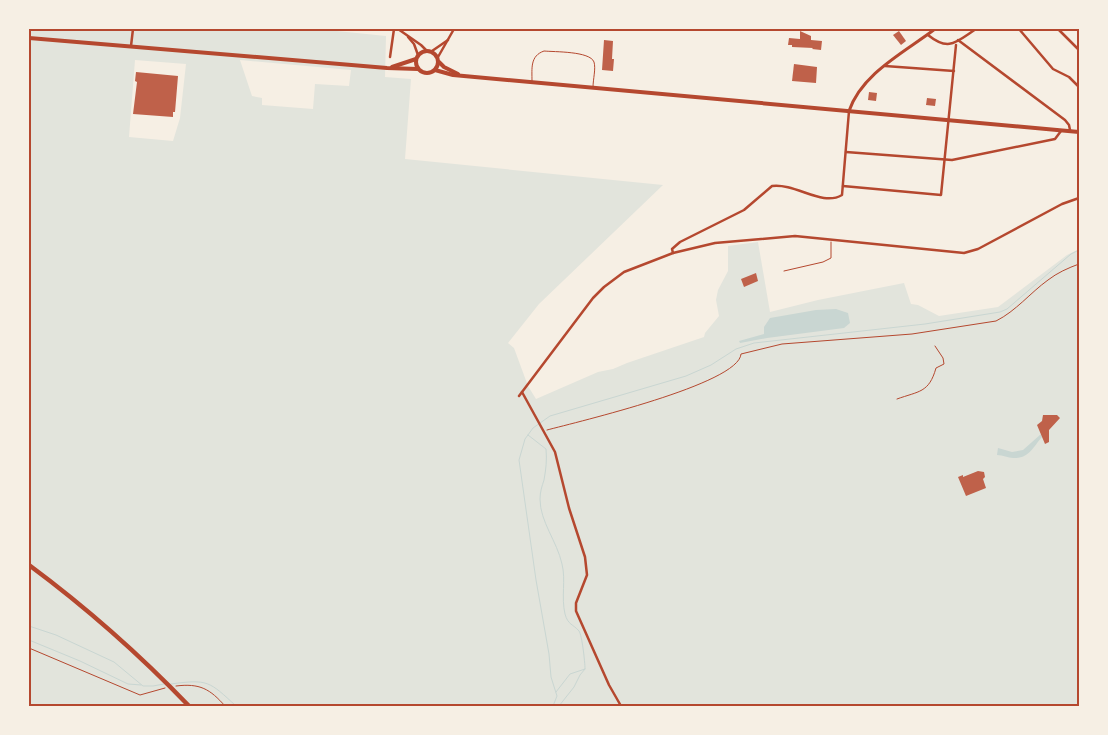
<svg xmlns="http://www.w3.org/2000/svg" width="1108" height="735" font-family="'Archivo Narrow',sans-serif">
	<rect width="100%" height="100%" fill="#f6efe4"/>
	<path fill="#e2e4dc" fill-rule="evenodd" d="M29 29H317L386 36 385 77 411 79 405 159 663 185 539 304 508 343 514 348 528 386 536 399 598 372 613 369 627 363 704 337 705 333 719 316 716 300 718 290 728 271V246L758 242 770 312 818 300 904 283 911 304 918 305 939 316 998 307 1067 255 1079 249V706H29ZM135 60 186 64 180 118 173 141 129 137ZM240 60 351 70 349 86 315 84 313 109 262 105V98L252 96Z"/>
	<g fill="#c9d6d2">
		<path d="M836 309 848 313 850 323 844 328 767 338 740 343 739 341 764 334V327L770 318 816 310Z"/>
		<path d="M1041 434 1042 437C1033 447 1029 459 1013 458 1008 458 1003 455 997 455L998 448 1012 452 1023 450Z"/>
	</g>
	<g fill="none" stroke-linecap="round" stroke-linejoin="round">
		<g stroke="#c9d6d2" stroke-width="1">
			<path d="M528 435 546 449C547 460 546 469 544 480 542 486 540 492 540 499 540 522 557 541 562 564 566 580 561 597 565 614 568 625 573 624 579 631 582 635 585 662 585 669L580 675 574 687 559 706"/>
			<path d="M29 626 56 635 114 662 143 686H153L164 684"/>
			<path d="M29 640 80 661 128 684 141 685"/>
			<path d="M171 684C208 679 209 681 236 706"/>
			<path d="M556 692 570 674 585 669"/>
			<path d="M553 706 557 696 551 677 549 654 536 580 519 460 525 439 533 428 550 416 686 376 711 365 736 349 754 343 925 324 1000 312 1007 309 1071 254 1079 250"/>
		</g>
	</g>
	<g fill="#bf614a">
		<path d="M800 31 811 36V40L822 41 821 50 812 49 813 48 792 47V45H788L789 38 800 39Z"/>
		<path d="M899 31 906 41 901 45 893 35Z"/>
		<path d="M604 40 613 41 612 59H614L613 71 602 70Z"/>
		<path d="M794 64 817 67 816 83 792 81Z"/>
		<path d="M136 72 178 76 175 112H173V117L133 114 137 82 135 81Z"/>
		<path d="M869 92 877 93 876 101 868 100Z"/>
		<path d="M927 98 936 99 935 106 926 105Z"/>
		<path d="M756 273 758 281 744 287 741 279Z"/>
		<path d="M1043 415H1057L1060 418 1049 430V442L1045 444 1037 425 1042 421Z"/>
		<path d="M978 471 984 472 985 477 983 479 986 488 966 496 958 477 963 475V477Z"/>
	</g>
	<g fill="none" stroke-linecap="round" stroke-linejoin="round">
		<g stroke="#b5482f" stroke-width="1">
			<path d="M784 271 823 262 831 258V242"/>
			<path d="M897 399C919 391 929 393 936 368L944 364 943 358 935 346"/>
			<path d="M547 430C577 422 739 384 741 354L782 344 912 334 996 321C1016 311 1030 293 1048 280 1057 273 1068 268 1079 264"/>
			<path d="M29 648 140 695 165 688"/>
			<path d="M176 686C200 683 210 689 225 706"/>
		</g>
		<path stroke="#b5482f" stroke-width="1" d="M532 81C532 68 530 56 544 51 554 52 590 51 594 62 596 69 593 79 593 87"/>
		<g stroke="#b5482f" stroke-width="2.5">
			<path d="M398 29 421 45 426 50"/>
			<path d="M1019 29 1053 69 1069 77 1079 87"/>
			<path d="M1058 29 1079 50"/>
			<path d="M928 35C949 52 956 42 976 29"/>
			<path d="M408 37 414 44 418 55"/>
			<path d="M958 40 1065 120 1069 125 1070 130"/>
			<path d="M131 46 133 29"/>
			<path d="M432 51 448 40"/>
			<path d="M390 57 394 29"/>
			<path d="M438 57 454 29"/>
			<path d="M885 66 954 71"/>
			<path d="M846 152 952 160 1055 139 1061 131"/>
			<path d="M843 186 941 195 956 45"/>
			<path d="M673 253 672 249 680 242 744 210 772 186C796 183 822 207 842 195L849 111"/>
			<path d="M522 392 555 452 569 508 585 557 587 575 576 603V611L609 685 621 706"/>
			<path d="M519 396 593 298 604 287 624 272 673 253 715 243 795 236 964 253 978 249 1062 204 1079 198"/>
		</g>
		<path stroke="#b5482f" stroke-width="3" d="M849 111C862 73 905 52 935 29"/>
		<g stroke="#b5482f" stroke-width="4">
			<path d="M29 38 387 68 418 69"/>
			<circle cx="427" cy="62" r="11"/>
			<path d="M439 62 444 67 458 74"/>
			<path d="M392 67 416 59"/>
			<path d="M435 70 453 75 1079 132"/>
		</g>
		<path stroke="#b5482f" stroke-width="4.5" d="M29 565C87 608 139 654 189 706"/>
	</g>
	<rect width="1108" height="735" fill="none" stroke="#f6efe4" stroke-width="60"/>
	<rect x="30" y="30" width="1048" height="675" fill="none" stroke="#b5482f" stroke-width="2"/>
</svg>
